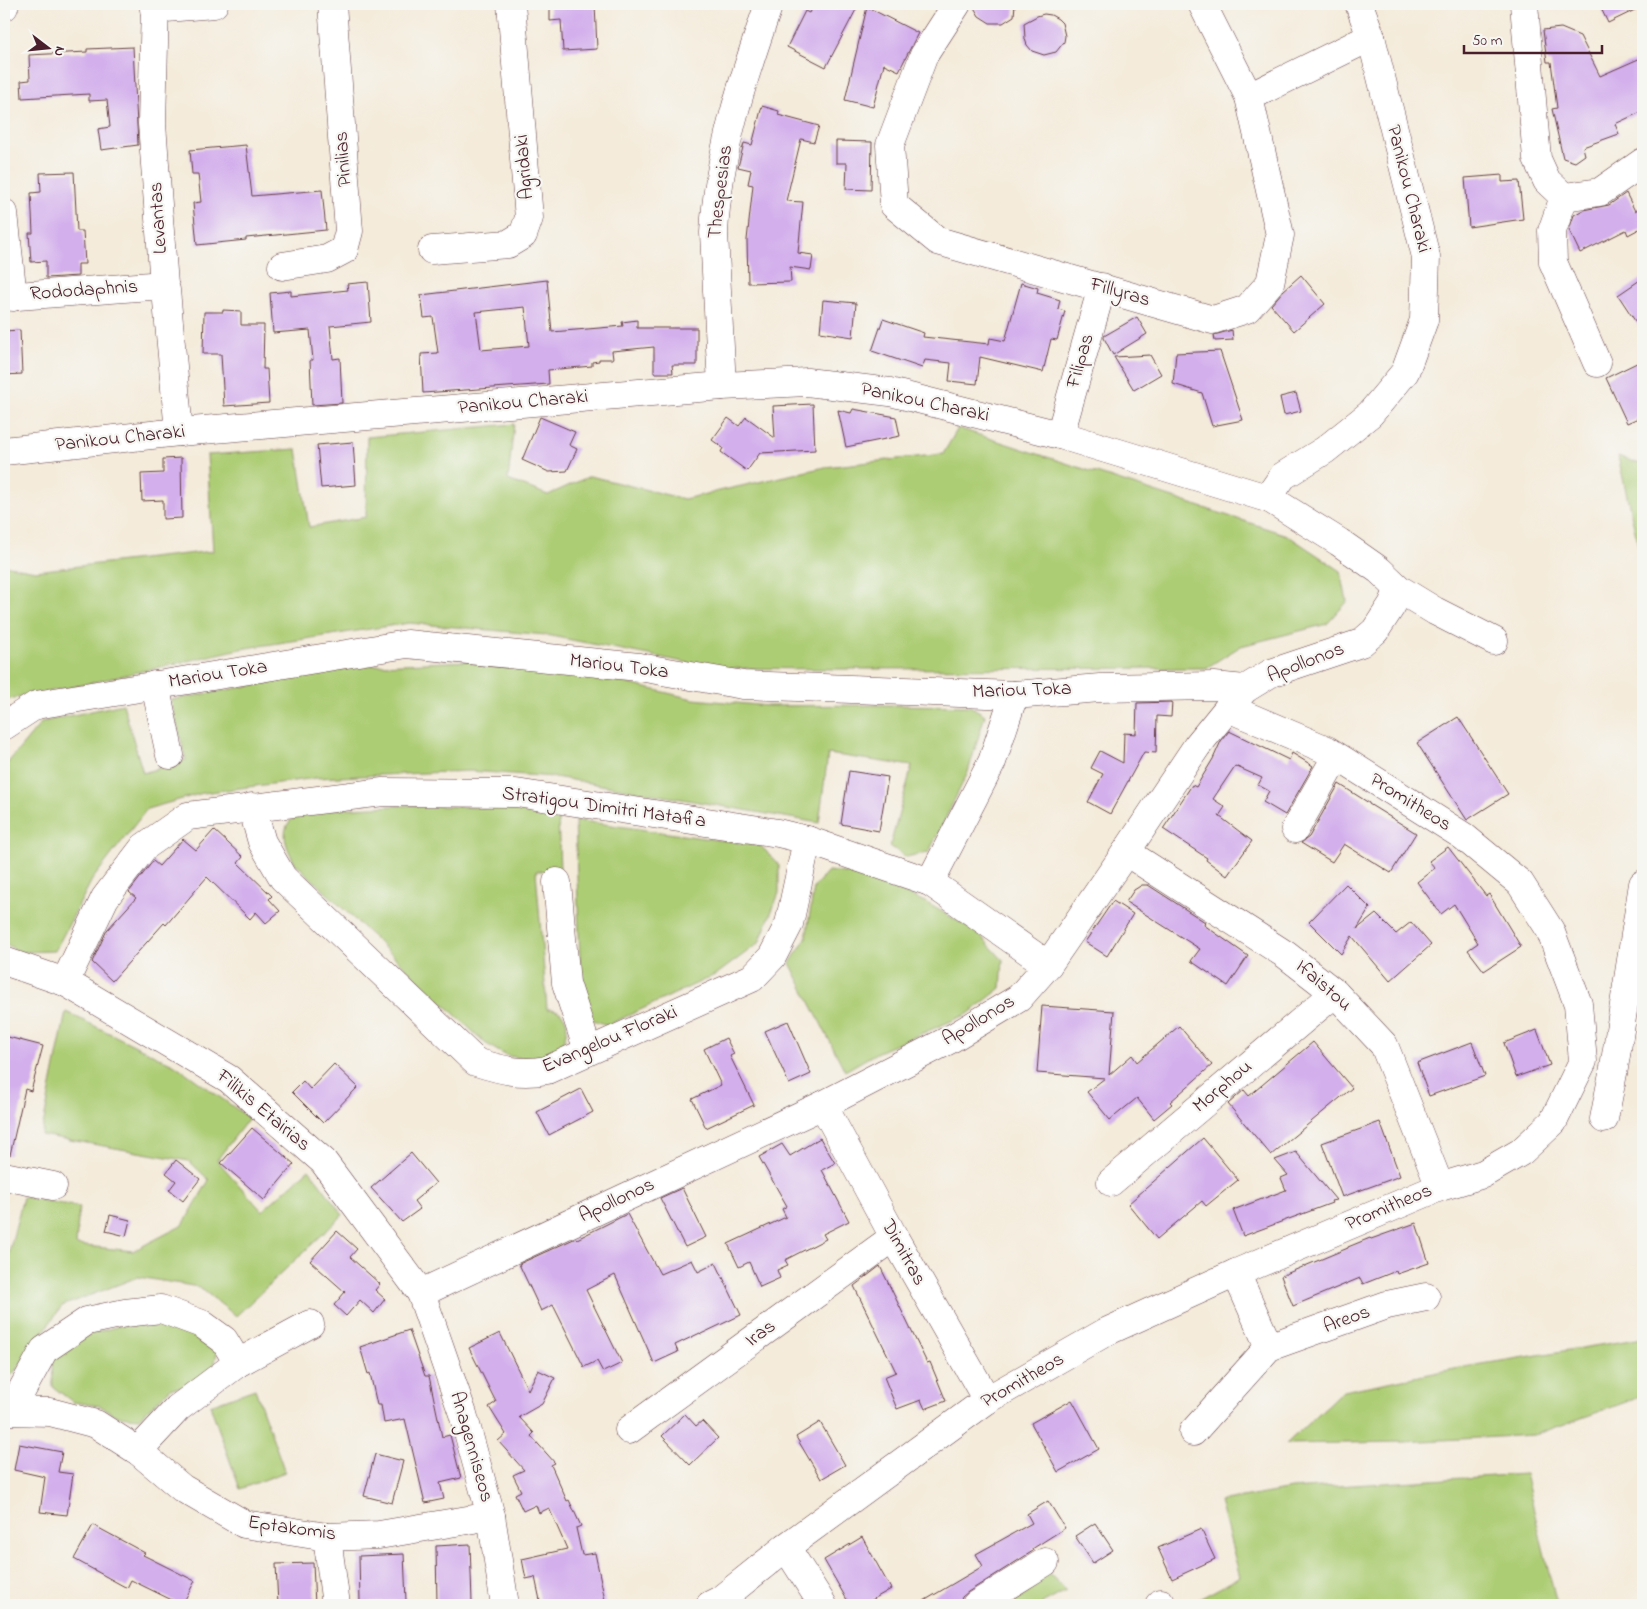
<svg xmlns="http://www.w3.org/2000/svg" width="1647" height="1609" font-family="'Indie Flower',sans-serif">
	<rect width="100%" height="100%" fill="#f6f6f2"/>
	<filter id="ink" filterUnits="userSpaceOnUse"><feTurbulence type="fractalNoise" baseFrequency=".02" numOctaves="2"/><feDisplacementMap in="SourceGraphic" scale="10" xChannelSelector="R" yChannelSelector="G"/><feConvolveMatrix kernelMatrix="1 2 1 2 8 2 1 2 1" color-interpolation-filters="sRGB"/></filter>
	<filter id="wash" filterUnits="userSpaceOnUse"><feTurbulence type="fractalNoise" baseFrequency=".0096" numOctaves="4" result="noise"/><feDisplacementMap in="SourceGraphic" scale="20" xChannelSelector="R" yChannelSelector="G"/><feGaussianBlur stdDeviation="1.12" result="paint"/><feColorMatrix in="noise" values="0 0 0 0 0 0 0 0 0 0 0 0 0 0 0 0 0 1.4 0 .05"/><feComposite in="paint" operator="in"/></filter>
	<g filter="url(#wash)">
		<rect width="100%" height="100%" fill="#f4ebda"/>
		<g fill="#adcd75" stroke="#7c7650">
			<path d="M514 424 508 480 548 495 590 476 684 499 825 467 943 454 958 428 1287 535 1341 571 1347 602 1327 624 1241 646 1206 668 838 669 715 668 546 635 409 623 240 649 72 687 4 700V565L35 571 213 551 207 455 297 449 309 527 366 517 367 437Z"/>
			<path d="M1618 456 1643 465V562L1639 549Z"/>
			<path d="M489 660 604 678 693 699 768 706 882 705 970 706 985 715 968 772 929 852 906 857 890 846 912 766 828 754 819 823 555 777 469 771 316 778 203 793 147 809 92 880 55 951 20 952 4 943V770L5 766 42 722 123 704 143 773 186 760 171 700 359 666Z"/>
			<path d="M412 805 521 809 558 813 560 871H536L547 1009C573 1008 571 1039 555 1050 543 1059 522 1059 509 1056 501 1054 492 1047 485 1043L295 863C279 836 280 816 315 810Z"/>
			<path d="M575 820 761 846 779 865V893L759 943 717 974 608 1025 587 1018 581 989Z"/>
			<path d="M828 871 863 875 925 902 977 932 1003 960 1001 988 968 1014 878 1052 845 1071 790 963 806 938 814 887Z"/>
			<path d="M66 1012 175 1065 249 1118 217 1160 262 1211 309 1169 343 1215 236 1316 199 1287 138 1277 62 1306 13 1374 4 1377V1269H5L23 1197 79 1207 76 1245 133 1251 183 1225 209 1180 189 1161 41 1135Z"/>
			<path d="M159 1323 198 1330 217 1351 214 1369 193 1387 171 1388 139 1418 118 1416 100 1406 73 1402 53 1387 52 1358 83 1336 119 1326Z"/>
			<path d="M1643 1338V1396L1534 1435 1404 1442 1286 1444 1343 1391 1470 1366Z"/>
			<path d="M255 1389 285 1472 240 1489 210 1405Z"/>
			<path d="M1525 1474 1557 1605H1188L1240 1577 1220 1502 1291 1489Z"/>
			<path d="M1047 1571 1066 1591 1040 1605H993Z"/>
		</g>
		<g id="blocks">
			<g fill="#d3afec" fill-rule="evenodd">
				<path d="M550 4H595L597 49 563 51 561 20 550 21Z"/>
				<path d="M814 4H859L826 67 787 47 805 11 809 13Z"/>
				<path d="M972 4H1015L1014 16 1003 23H990L979 16Z"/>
				<path d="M1599 4H1643V6L1608 23Z"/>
				<path d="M867 7 918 33 899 71 884 64 873 107 845 100Z"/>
				<path d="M1044 14 1051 15 1058 19 1062 23 1065 36 1064 42 1056 52 1044 55 1032 51 1027 45 1025 39 1024 23 1037 16Z"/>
				<path d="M1561 28 1580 36 1600 76 1643 57V111L1615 124 1619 134 1583 147 1585 155 1575 162 1563 158 1552 109 1557 108 1551 62H1547L1543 30Z"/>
				<path d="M133 47 138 145 101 150 98 129 110 127 107 100 89 101V94L22 98 21 81 30 80 29 55 87 52V49Z"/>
				<path d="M762 106 779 111 778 115 819 126 814 142 801 139 786 201 803 202 798 253 813 255 811 270 790 267 791 282 748 283 747 240 753 185 748 184 751 170 738 167 744 143 752 145Z"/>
				<path d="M836 141 872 142 871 190 846 189 847 163H836Z"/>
				<path d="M246 145 252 196 322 190 326 230 246 238V240L197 245 193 203 201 202 198 174H192L190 150Z"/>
				<path d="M74 172 77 231H83L85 264H78V276L46 278V261L31 262 29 233H33L31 193 41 192 40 173Z"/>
				<path d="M1502 175V182L1519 181 1523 219 1469 227 1465 178Z"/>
				<path d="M1626 193 1635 211 1643 206V227L1628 235 1626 230 1580 253 1569 230 1574 215 1583 210 1609 205Z"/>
				<path d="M1301 275 1325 304 1294 331 1271 305 1283 291Z"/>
				<path d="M1643 278V333L1618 295Z"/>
				<path d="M547 280 552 332 623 326 622 322 637 320V328H697V365H672L673 373H654V347L612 351 613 359H599V361L592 362V366L548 370 549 384 423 393 421 354 438 353 433 317 424 318 421 295ZM525 307 529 346 481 350 476 312Z"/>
				<path d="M368 282 371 322 330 326 333 359 340 358 342 403 312 405 310 360H313L310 330 273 333 270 293 291 291V296L348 290 347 284Z"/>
				<path d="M1021 283 1038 288 1037 293 1060 300 1058 309 1065 311 1057 340 1051 339 1043 372 980 357 977 384 949 381 951 363 925 360 922 368 872 351 883 319 924 333 923 337 989 344 990 338 1005 341Z"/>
				<path d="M823 300 856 303 853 337 820 332Z"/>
				<path d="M223 310 241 311V325H264L263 369H267L269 403 224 406 221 354H203L204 312H223Z"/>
				<path d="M1137 317 1147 334 1113 355 1104 338V336Z"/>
				<path d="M20 330 22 374 4 375V331Z"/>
				<path d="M1232 330 1233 340 1215 341 1214 335Z"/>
				<path d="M1220 351 1243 420 1212 426 1202 393 1173 384 1176 353Z"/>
				<path d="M1150 355 1161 374 1134 390 1114 357Z"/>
				<path d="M1643 360V416L1627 423 1606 378Z"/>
				<path d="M1296 393 1301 411 1284 415 1280 397Z"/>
				<path d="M813 404 815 450 760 453 747 471 721 452 723 448 712 440 728 418 739 426 746 417 775 438 773 406Z"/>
				<path d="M853 409 896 417 900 436 846 447 838 410 851 413Z"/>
				<path d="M540 417 575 432 569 445 577 449 567 471 549 472 522 460Z"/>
				<path d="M353 442 356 485 321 488 317 445Z"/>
				<path d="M181 458 182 518 163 519V500L142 501 141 474 163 473V459Z"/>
				<path d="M1172 702 1171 717 1157 716 1156 753 1144 752 1110 814 1088 802 1103 774 1091 768 1100 751 1123 763 1124 733 1136 734 1137 703Z"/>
				<path d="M1458 717 1508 794 1467 820 1417 743Z"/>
				<path d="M1229 731 1289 760 1292 753 1313 766 1285 815 1263 802 1269 791 1258 785 1262 778 1235 766 1213 799 1225 807 1219 816 1252 841 1227 876 1206 860 1207 858 1163 829 1192 785 1196 787 1213 759 1221 741Z"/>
				<path d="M849 771 888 777 879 831 841 824Z"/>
				<path d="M1339 784 1369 803V804L1416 833 1391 873 1344 844 1332 862 1301 843 1309 837Z"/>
				<path d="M214 830 243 857 238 863 272 896 269 899 280 911 266 923 256 912 250 919 207 877 166 925 164 923 112 981 92 962 107 930 136 898 129 892 153 861 159 866 183 839 196 850Z"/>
				<path d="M1448 847 1486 896 1489 894 1521 947 1484 971 1468 950 1478 943 1454 904 1441 914 1417 882 1435 868 1429 861Z"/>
				<path d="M1346 884 1370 908 1357 929 1376 914 1396 934 1411 922 1431 945 1390 981 1352 936 1341 954 1309 922Z"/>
				<path d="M1142 885H1148L1205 922 1204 925 1248 956 1228 986 1191 961 1200 949 1126 902 1134 890Z"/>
				<path d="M1113 901 1133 914 1107 956 1085 942Z"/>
				<path d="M1042 1006 1114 1011 1109 1075 1132 1055 1137 1062 1179 1026 1212 1065 1170 1102 1172 1104 1154 1119 1137 1098 1110 1120 1087 1092 1105 1078 1037 1073Z"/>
				<path d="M788 1021 811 1074 789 1084 765 1031Z"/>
				<path d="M1537 1030 1550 1065 1516 1077 1504 1043Z"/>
				<path d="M4 1036 43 1046 31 1091 25 1089 10 1155H4Z"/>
				<path d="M726 1038 734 1054 730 1056 754 1105 706 1128 692 1099 721 1085 704 1049Z"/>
				<path d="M1313 1042 1352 1088 1271 1155 1228 1104 1244 1090 1249 1096Z"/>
				<path d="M1472 1042 1485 1076 1429 1096 1417 1063Z"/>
				<path d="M334 1064 358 1087 323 1123 292 1092 303 1081 310 1089Z"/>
				<path d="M581 1089 593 1112 549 1135 537 1112Z"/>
				<path d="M1380 1122 1400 1176 1342 1197 1322 1143Z"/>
				<path d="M252 1128 294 1164 264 1200 221 1163Z"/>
				<path d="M820 1138 835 1163 822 1170 849 1221 823 1234 826 1239 785 1260 788 1265 777 1270 780 1278 760 1287 749 1262 739 1267 728 1244 786 1217 782 1209 787 1206 759 1157 782 1144 790 1156Z"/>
				<path d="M1203 1138 1238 1180 1206 1206 1202 1201 1157 1239 1128 1204Z"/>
				<path d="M1296 1152 1336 1200 1331 1201 1332 1203 1243 1236 1233 1210 1286 1190 1281 1178 1288 1175 1275 1160Z"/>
				<path d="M411 1153 436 1183 414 1201 420 1209 402 1222 371 1188Z"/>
				<path d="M176 1160 200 1179 183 1201 169 1190 176 1181 166 1173Z"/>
				<path d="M682 1188 706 1237 685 1247 660 1198Z"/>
				<path d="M627 1214 660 1274 692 1260 698 1272 716 1263 741 1315 701 1334 700 1333 675 1345 678 1352 654 1363 615 1275 586 1290 622 1363 603 1372 597 1361 584 1367 553 1305 541 1311 519 1264 576 1238 577 1239Z"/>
				<path d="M110 1215 130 1220 126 1236 106 1231Z"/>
				<path d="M1416 1223 1429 1263 1397 1274 1396 1271 1363 1284 1360 1278 1293 1306 1281 1276 1348 1248V1247L1370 1238 1371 1239Z"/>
				<path d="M337 1231 357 1249 350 1257 380 1284 375 1290 385 1299 374 1313 360 1300 346 1316 334 1305 345 1292 310 1261Z"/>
				<path d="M880 1266 927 1363 930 1362 946 1401 925 1409 921 1400 897 1409 884 1377 896 1372 854 1286Z"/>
				<path d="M409 1330 425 1376H429L442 1437 450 1435 461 1478 440 1483 444 1499 425 1503 405 1419 384 1423 381 1405H377L370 1373 368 1374 360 1347Z"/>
				<path d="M500 1333 528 1390 538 1370 555 1378 542 1404 519 1417 534 1433 531 1436 555 1463 551 1465 567 1501 569 1500 581 1526 576 1528 582 1555 595 1553 606 1605H541L535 1577 526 1579 522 1559 567 1549 549 1508 539 1513 536 1505 523 1511 515 1494 521 1491 513 1475 524 1470 498 1441 506 1434 489 1407 496 1402 469 1348Z"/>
				<path d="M1072 1400 1099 1449 1058 1472 1031 1423Z"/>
				<path d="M685 1414 696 1426 702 1421 718 1438 690 1465 662 1436Z"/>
				<path d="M820 1422 845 1465 821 1479 796 1437Z"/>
				<path d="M19 1444 62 1452 58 1472 73 1474 67 1515 40 1512 45 1477 14 1470Z"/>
				<path d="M375 1454 403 1461 392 1503 364 1496Z"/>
				<path d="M1048 1501 1065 1528 1032 1549 1033 1551 968 1592 962 1597 959 1605H917L983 1566 976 1554 1032 1523 1027 1514Z"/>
				<path d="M1095 1523 1113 1550 1093 1563 1075 1536Z"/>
				<path d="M93 1525 145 1553 143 1555 195 1581 182 1605 131 1580 127 1588 74 1559Z"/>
				<path d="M1201 1529 1215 1559 1172 1579 1158 1548Z"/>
				<path d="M862 1537 891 1589 863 1605H850L824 1560Z"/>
				<path d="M470 1544 472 1602 437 1604 436 1546Z"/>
				<path d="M404 1554 406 1601 360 1602 359 1556Z"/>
				<path d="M313 1563 315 1605H278L276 1564Z"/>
			</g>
		</g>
	</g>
	<g filter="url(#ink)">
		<use href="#blocks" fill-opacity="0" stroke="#643e45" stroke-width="1"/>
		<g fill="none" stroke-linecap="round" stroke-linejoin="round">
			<defs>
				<g id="minor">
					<path d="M155 4 152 124 164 285 166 290 179 432"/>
					<path d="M957 4 924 55 890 145 894 205 938 241 1213 320 1247 309 1270 283 1280 235 1249 97 1202 4"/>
					<path d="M1524 4 1537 159 1547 181 1564 197"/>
					<path d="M4 7 5 4"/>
					<path d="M154 9 214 4"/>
					<path d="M1249 97 1371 37"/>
					<path d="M1564 197 1552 231 1553 262 1597 363"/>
					<path d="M1564 197 1600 192 1643 162"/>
					<path d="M4 213 13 297"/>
					<path d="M432 250 508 244 523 235 529 218 511 4"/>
					<path d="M282 266 327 259 344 250 349 231 332 4"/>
					<path d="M4 297 164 285"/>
					<path d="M722 386 714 233C718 153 743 79 769 4"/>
					<path d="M1060 435 1102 287"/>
					<path d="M4 451 179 432 356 417 722 386 807 382 890 392 1060 435 1270 499 1274 489 1283 476 1325 450 1370 414 1405 372 1424 320 1426 257 1371 37 1359 4"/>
					<path d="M1270 499 1339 542 1379 570 1399 589 1435 611 1494 641"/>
					<path d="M155 685 170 755"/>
					<path d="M4 726 36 705 407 644 639 667 743 685 1014 695 1100 688 1214 686 1245 689"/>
					<path d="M252 807 262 842 283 878 476 1062C502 1070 519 1075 547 1070L752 978 772 957 789 924 807 840"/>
					<path d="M1295 829 1336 757"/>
					<path d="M1126 852 1286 955 1335 993 1384 1045 1440 1187"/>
					<path d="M557 882 566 983 588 1051"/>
					<path d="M930 882 992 762 1014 695"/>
					<path d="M4 961 65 982 229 1079 323 1161 421 1293 463 1414 491 1516 505 1605"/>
					<path d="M65 982 105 898 144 847 188 816 383 792 516 793 778 833 807 840 930 882 1048 965"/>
					<path d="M823 1105 894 1237 987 1400"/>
					<path d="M1604 1119 1614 1068 1643 884"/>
					<path d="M4 1176 53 1186"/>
					<path d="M1111 1182 1335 993"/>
					<path d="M1236 1273 1269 1347"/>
					<path d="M421 1293 823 1105 949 1040 1019 998 1048 965 1126 852 1197 746 1228 708 1245 689 1271 673 1361 643 1375 631 1392 605 1399 589"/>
					<path d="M11 1410 44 1350 87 1321 125 1313 161 1309 202 1324 224 1340 238 1363"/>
					<path d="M4 1411 50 1412 96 1424 138 1451 182 1488 244 1524 327 1537 379 1535 491 1516"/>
					<path d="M629 1430 894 1237"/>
					<path d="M1193 1432 1269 1347 1387 1305 1426 1297"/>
					<path d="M138 1451 178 1408 238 1363 310 1324"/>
					<path d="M327 1537 336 1605"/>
					<path d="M786 1547 823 1605"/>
					<path d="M710 1605 720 1600 786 1547 987 1400 1106 1332 1236 1273 1440 1187 1483 1174 1521 1152 1553 1122 1583 1061 1578 1004 1550 930 1520 883 1463 836 1327 750 1228 708"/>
					<path d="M976 1605 1045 1562"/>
					<path d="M1159 1605 1161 1603"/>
				</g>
			</defs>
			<use href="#minor" stroke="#643e45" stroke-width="29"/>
			<use href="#minor" stroke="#fff" stroke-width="28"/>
		</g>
	</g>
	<g text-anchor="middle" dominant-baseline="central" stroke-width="4.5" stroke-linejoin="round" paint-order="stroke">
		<g font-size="20" fill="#4a1f2b" stroke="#f6f6f2">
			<text transform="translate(344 159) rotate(-94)">Pinilias</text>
			<text transform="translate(525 167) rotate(-95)">Agridaki</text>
			<text transform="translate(1408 189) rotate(76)">Panikou Charaki</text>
			<text transform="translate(721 192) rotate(-83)">Thespesias</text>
			<text transform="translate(159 218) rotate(-94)">Levantas</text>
			<text transform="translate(84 291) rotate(-4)">Rododaphnis</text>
			<text transform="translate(1120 293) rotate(16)">Fillyras</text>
			<text transform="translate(1081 361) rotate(-74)">Filipas</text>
			<text transform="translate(523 403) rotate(-5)">Panikou Charaki</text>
			<text transform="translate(925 403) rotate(12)">Panikou Charaki</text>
			<text transform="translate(120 439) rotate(-6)">Panikou Charaki</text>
			<text transform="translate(1306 663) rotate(-21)">Apollonos</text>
			<text transform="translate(619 667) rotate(7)">Mariou Toka</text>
			<text transform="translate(218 675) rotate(-9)">Mariou Toka</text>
			<text transform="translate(1022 691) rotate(-2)">Mariou Toka</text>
			<text transform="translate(1410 803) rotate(32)">Promitheos</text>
			<text transform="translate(604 808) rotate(8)">Stratigou Dimitri Matafia</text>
			<text transform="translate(1323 986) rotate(41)">Ifaistou</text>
			<text transform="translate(979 1021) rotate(-31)">Apollonos</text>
			<text transform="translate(610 1040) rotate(-23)">Evangelou Floraki</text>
			<text transform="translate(1223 1087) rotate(-40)">Morphou</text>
			<text transform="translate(263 1111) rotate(40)">Filikis Etairias</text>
			<text transform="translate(617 1201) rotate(-25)">Apollonos</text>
			<text transform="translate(1389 1208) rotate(-23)">Promitheos</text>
			<text transform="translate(903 1253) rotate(61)">Dimitras</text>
			<text transform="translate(1347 1320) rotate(-20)">Areos</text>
			<text transform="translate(761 1334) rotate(-36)">Iras</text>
			<text transform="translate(1023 1381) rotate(-30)">Promitheos</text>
			<text transform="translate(471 1447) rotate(74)">Anagenniseos</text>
			<text transform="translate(292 1529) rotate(8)">Eptakomis</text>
		</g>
	</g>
	<rect width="1647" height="1609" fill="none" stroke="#f6f6f2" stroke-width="20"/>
	<g transform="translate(48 48) rotate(106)" stroke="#f6f6f2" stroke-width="4" paint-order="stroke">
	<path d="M0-4L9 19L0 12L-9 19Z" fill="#4a1f2b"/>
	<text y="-8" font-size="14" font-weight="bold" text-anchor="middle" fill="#4a1f2b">N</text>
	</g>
	<path d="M1464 45v8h138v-8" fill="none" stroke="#4a1f2b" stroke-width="2.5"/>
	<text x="1472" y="45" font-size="15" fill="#4a1f2b" stroke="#f6f6f2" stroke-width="4" paint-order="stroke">50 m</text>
</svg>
